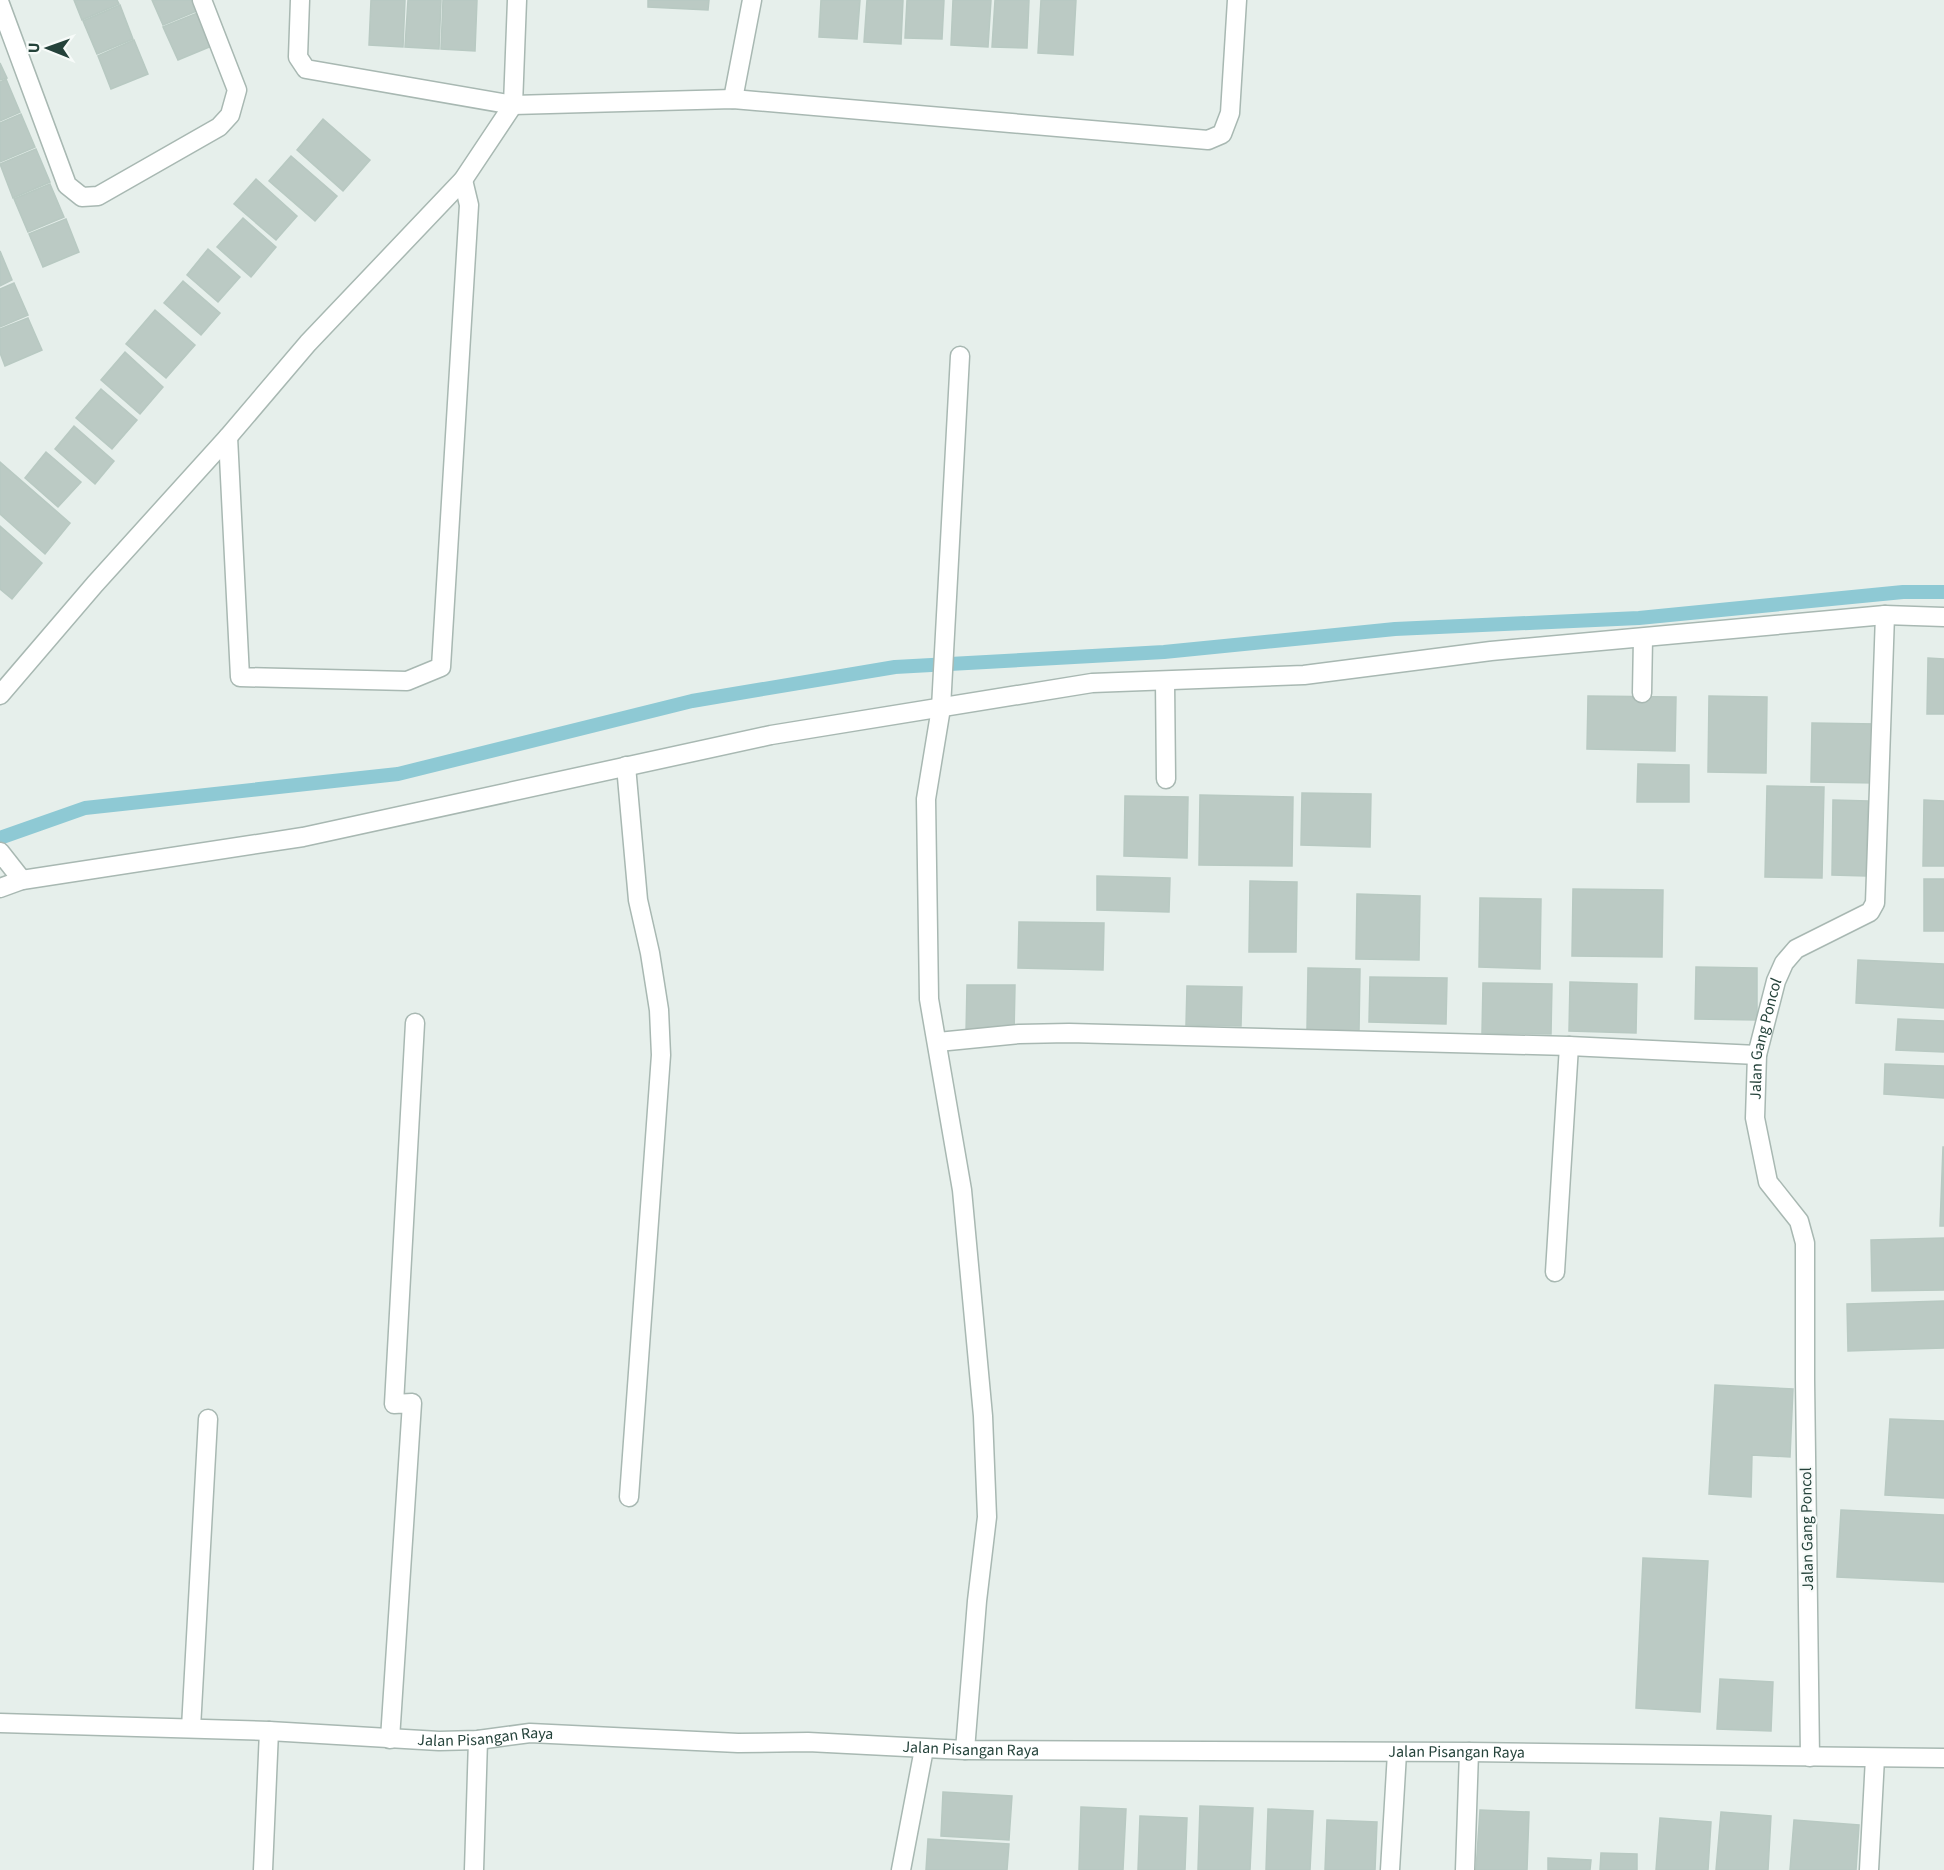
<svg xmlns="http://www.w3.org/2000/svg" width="1944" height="1870" font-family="'Source Sans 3',sans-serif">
	<rect width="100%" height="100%" fill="#e6efeb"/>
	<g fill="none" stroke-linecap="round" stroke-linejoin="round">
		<path stroke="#8ec9d4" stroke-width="14" d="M0 838 85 808 398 774 692 701 895 667 1164 652 1395 629 1639 618 1903 592H1944"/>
	</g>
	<g fill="#bbcac4" stroke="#b8c9c2" stroke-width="1.5">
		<path d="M74 0H117L119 4 82 20Z"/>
		<path d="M152 0H195L199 10 163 25Z"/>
		<path d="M371 0H405L403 47 369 45Z"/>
		<path d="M408 0H441L439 49 405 47Z"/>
		<path d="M443 0H477L475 51 441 49Z"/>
		<path d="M648 0H709L708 10 648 7Z"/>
		<path d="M821 0H860L857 39 819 37Z"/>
		<path d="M867 0H903L901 44 864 42Z"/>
		<path d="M907 0H944L942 39 905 38Z"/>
		<path d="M953 0H991L988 47 951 45Z"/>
		<path d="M995 0H1029L1027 48 992 47Z"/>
		<path d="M1041 0H1076L1073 55 1038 53Z"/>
		<path d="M120 5 133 39 97 54 83 21Z"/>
		<path d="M200 12 214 45 178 60 163 27Z"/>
		<path d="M134 40 148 74 111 89 98 56Z"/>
		<path d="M0 63 7 78 0 80Z"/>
		<path d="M6 79 20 112 0 121V82Z"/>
		<path d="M21 114 35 147 0 162V123Z"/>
		<path d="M323 119 370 160 343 191 297 150Z"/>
		<path d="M36 149 50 182 13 198 0 164Z"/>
		<path d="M291 156 337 196 315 221 269 181Z"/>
		<path d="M256 179 297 216 276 240 234 204Z"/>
		<path d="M50 184 64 217 28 232 14 199Z"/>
		<path d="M243 218 276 247 251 277 217 247Z"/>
		<path d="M66 219 79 252 43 267 29 234Z"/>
		<path d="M208 249 240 277 218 302 187 275Z"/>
		<path d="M0 251 12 280 0 286Z"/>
		<path d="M183 281 220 313 201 335 164 303Z"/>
		<path d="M14 283 28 315 0 327V289Z"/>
		<path d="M155 310 195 345 166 378 126 344Z"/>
		<path d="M28 318 42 350 5 366 0 353V329Z"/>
		<path d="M125 352 163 387 140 414 101 380Z"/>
		<path d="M101 389 137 420 112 449 76 418Z"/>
		<path d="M74 426 114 461 95 484 55 449Z"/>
		<path d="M46 452 81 482 58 507 25 478Z"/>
		<path d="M0 462 70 523 45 554 0 514Z"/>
		<path d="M0 526 42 563 12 599 0 589Z"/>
		<path d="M1928 658 1944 659V714H1927Z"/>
		<path d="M1588 696 1676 697 1675 751 1587 749Z"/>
		<path d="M1709 696 1767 697 1766 773 1708 772Z"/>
		<path d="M1812 723 1878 724 1877 783 1811 782Z"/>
		<path d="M1638 764 1689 765V802H1637Z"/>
		<path d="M1767 786 1824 787 1822 878 1765 877Z"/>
		<path d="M1302 793 1371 794 1370 847 1301 845Z"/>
		<path d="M1200 795 1293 797 1292 866 1199 865Z"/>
		<path d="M1125 796 1188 797 1187 858 1124 856Z"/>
		<path d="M1833 800 1868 801 1866 876 1832 875Z"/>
		<path d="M1924 800 1944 801V866H1923Z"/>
		<path d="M1097 876 1170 878 1169 912 1097 910Z"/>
		<rect x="1924" y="879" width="20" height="52"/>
		<path d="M1250 881 1297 882 1296 952H1249Z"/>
		<path d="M1573 889 1663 890 1662 957 1572 956Z"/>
		<path d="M1357 894 1420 896 1419 960 1356 959Z"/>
		<path d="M1480 898 1541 899 1540 969 1479 967Z"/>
		<path d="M1019 922 1104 923 1103 970 1018 968Z"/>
		<path d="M1858 960 1944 964V1008L1856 1003Z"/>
		<path d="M1696 967 1757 968V1020L1695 1019Z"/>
		<path d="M1308 968 1360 969 1359 1031 1307 1030Z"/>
		<path d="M1370 977 1447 978 1446 1024 1369 1022Z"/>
		<path d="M1570 982 1637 984 1636 1033 1569 1031Z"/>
		<path d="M1483 983 1552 984 1551 1034 1482 1033Z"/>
		<path d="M967 985H1015L1014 1034 966 1033Z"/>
		<path d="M1187 986 1242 987 1241 1026 1186 1025Z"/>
		<path d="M1898 1019 1944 1021V1052L1896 1050Z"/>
		<path d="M1885 1064 1944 1066V1098L1884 1094Z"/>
		<path d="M1943 1147H1944V1226H1940Z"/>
		<path d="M1944 1238V1290L1872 1291 1871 1240Z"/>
		<path d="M1944 1301V1348L1848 1351 1847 1304Z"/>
		<path d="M1715 1385 1793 1389 1790 1457 1752 1455 1751 1497 1709 1494Z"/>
		<path d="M1890 1419 1944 1421V1498L1885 1495Z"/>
		<path d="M1841 1510 1944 1515V1582L1837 1577Z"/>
		<path d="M1643 1558 1708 1561 1700 1712 1636 1708Z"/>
		<path d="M1720 1679 1773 1682 1771 1731 1717 1729Z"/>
		<path d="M943 1792 1012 1796 1009 1840 941 1836Z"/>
		<path d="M1200 1806 1253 1808 1250 1870H1198Z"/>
		<path d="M1081 1807 1126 1809 1123 1870H1079Z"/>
		<path d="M1268 1809 1313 1811 1310 1870H1266Z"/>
		<path d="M1480 1810 1529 1812 1527 1870H1476Z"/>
		<path d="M1721 1812 1771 1816 1768 1870H1716Z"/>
		<path d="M1140 1816 1187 1818 1185 1870H1138Z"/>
		<path d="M1660 1818 1711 1822 1708 1870H1656Z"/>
		<path d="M1327 1820 1377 1822 1375 1870H1325Z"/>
		<path d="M1794 1820 1859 1825 1856 1870H1790Z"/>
		<path d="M928 1839 1009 1844 1007 1870H926Z"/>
		<path d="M1601 1853 1637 1854V1870H1600Z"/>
		<path d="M1548 1858 1591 1860 1590 1870H1548Z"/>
	</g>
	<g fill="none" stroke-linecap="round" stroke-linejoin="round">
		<defs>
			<g id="minor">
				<path d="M300 0 298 57 306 69 513 105 733 99 1208 140 1222 134 1230 113 1237 0"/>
				<path d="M0 4 67 185 82 197 98 196 219 127 230 115 237 90 202 0"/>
				<path d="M733 99 752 0"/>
				<path d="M960 356 941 708 926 799 929 999 962 1190 983 1416 987 1517 977 1601 965 1750"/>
				<path d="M228 437 240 677 407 681 441 667 469 205 463 180"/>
				<path d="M1165 681 1166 779"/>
				<path d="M1642 693 1643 638"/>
				<path d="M0 695 95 584 228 437 308 343 463 180 513 105 517 0"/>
				<path d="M626 766 638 900 650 953 659 1010 661 1055 629 1497"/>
				<path d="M0 852 22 880"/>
				<path d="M0 888 22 880 303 837 771 735 1092 683 1304 675 1491 651 1885 615 1944 617"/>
				<path d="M938 1042 1019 1034 1069 1033 1569 1046 1757 1055"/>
				<path d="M1555 1272 1569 1046"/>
				<path id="s1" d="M0 1723 269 1731 439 1741 478 1740 530 1733 738 1743 808 1742 965 1750 1469 1752 1944 1758"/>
				<path d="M191 1728 208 1419"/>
				<path d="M390 1739 412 1403 394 1404 415 1023"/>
				<path id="s2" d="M1810 1757 1805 1380V1243L1799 1221 1768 1182 1755 1118 1757 1055 1776 981 1784 963 1796 949 1870 912 1875 903 1885 615"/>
				<path d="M263 1870 269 1731"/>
				<path d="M474 1870 478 1740"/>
				<path d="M901 1870 924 1749"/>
				<path d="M1390 1870 1397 1753"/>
				<path d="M1465 1870 1469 1752"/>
				<path d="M1869 1870 1875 1758"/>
			</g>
		</defs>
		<use href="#minor" stroke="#a8b8b2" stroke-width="21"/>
		<use href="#minor" stroke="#fff" stroke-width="18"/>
	</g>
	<g text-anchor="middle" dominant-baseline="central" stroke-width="4.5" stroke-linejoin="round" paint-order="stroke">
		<g font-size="16" fill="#24423a" stroke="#f7fbf9">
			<text stroke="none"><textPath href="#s2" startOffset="732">Jalan Gang Poncol</textPath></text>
			<text transform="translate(1807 1529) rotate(-91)">Jalan Gang Poncol</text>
			<text stroke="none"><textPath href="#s1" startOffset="486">Jalan Pisangan Raya</textPath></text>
			<text stroke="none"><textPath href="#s1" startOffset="972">Jalan Pisangan Raya</textPath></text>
			<text stroke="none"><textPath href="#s1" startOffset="1458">Jalan Pisangan Raya</textPath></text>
		</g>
	</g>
	<g transform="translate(48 48) rotate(271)" stroke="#f7fbf9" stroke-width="4.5" paint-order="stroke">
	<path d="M0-4.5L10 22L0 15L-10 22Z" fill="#24423a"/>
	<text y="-9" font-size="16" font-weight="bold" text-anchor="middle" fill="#24423a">U</text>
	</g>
</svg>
